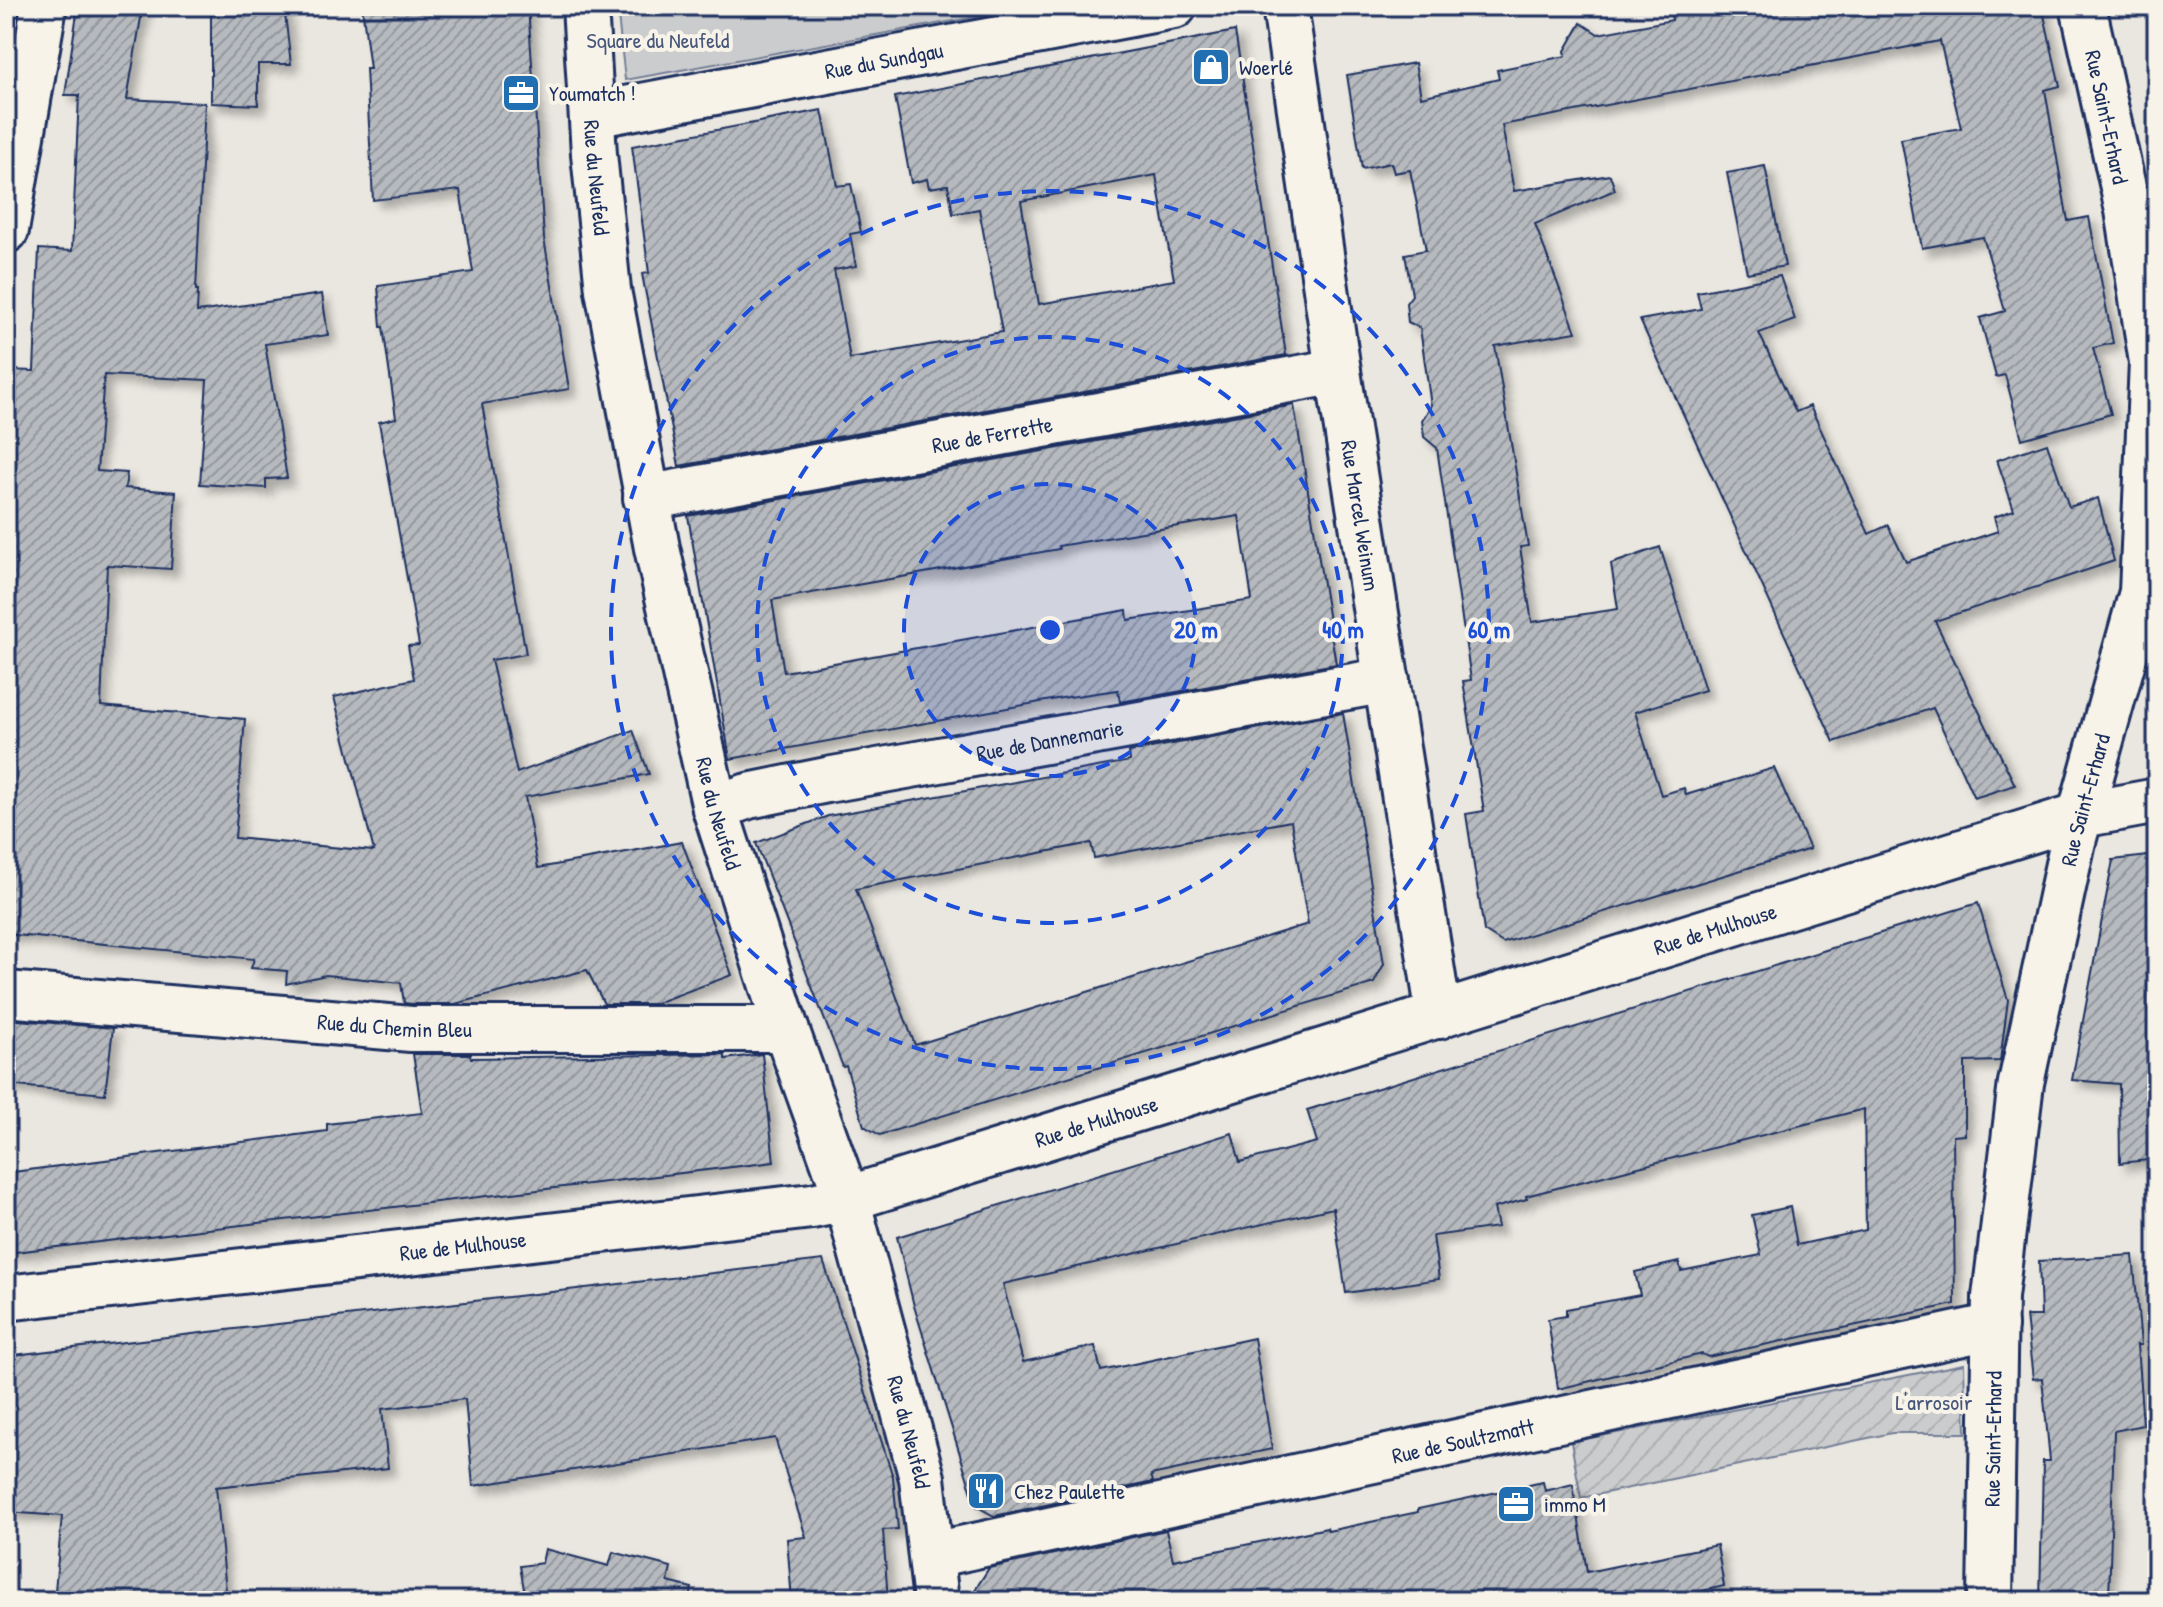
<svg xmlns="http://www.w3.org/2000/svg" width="2163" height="1607" font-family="'Patrick Hand',sans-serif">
	<defs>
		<pattern id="garden-furrows" width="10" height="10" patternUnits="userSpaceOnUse" patternTransform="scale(2)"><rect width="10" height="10" fill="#cbcccd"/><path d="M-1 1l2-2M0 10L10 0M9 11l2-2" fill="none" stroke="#aeb0b2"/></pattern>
		<pattern id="building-hatch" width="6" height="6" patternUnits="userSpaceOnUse" patternTransform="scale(2)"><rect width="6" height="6" fill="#b6babf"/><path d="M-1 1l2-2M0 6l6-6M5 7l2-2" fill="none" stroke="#93989e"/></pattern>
		<filter id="shadow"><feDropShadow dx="7" dy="7" stdDeviation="4" flood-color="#0004"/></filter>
	</defs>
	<rect width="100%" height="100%" fill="#eae7e0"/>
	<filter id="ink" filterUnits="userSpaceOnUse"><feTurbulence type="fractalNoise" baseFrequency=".0125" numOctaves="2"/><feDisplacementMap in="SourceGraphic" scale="16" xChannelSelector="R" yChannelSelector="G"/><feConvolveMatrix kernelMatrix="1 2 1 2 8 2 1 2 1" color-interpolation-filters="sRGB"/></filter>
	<g filter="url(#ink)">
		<path fill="#cbcccd" stroke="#737e96" stroke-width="2" d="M617 6H1019L1020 9 625 80Z"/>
		<path fill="url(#garden-furrows)" stroke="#737e96" stroke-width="2" d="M1964 1364 1966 1433H1892L1581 1498 1571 1442Z"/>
		<g fill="url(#building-hatch)" stroke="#1b2f5e" stroke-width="2" fill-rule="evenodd" filter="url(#shadow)">
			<path d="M78 6H143L127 99 205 103 196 290H198L197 312 322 294 328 335 265 344 287 478 266 479V488L200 484 207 380 104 375 97 471 127 473 125 488 176 492 171 569 107 565 101 706 245 719 235 838 374 851 334 697 414 679 408 646 419 645 379 422 396 418 383 327H381L378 286 473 272 460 190 373 200 366 69H370L362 6H528L544 238 569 389 482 404 526 654 491 660 517 773 633 730 649 774 525 797 538 868 682 842 732 975 653 1004H604L587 970 455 1004H412L404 1003 401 983 326 975 286 984 287 971 251 968 254 959 6 934V370L34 371 39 249 72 251 79 95H65Z"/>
			<path d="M211 6H284L291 64H258V105L211 103Z"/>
			<path d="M1708 6H2042L2060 86 2045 90 2068 221 2089 217 2113 343 2093 348 2111 414 2022 439 2005 375 1996 377 1980 318 2005 311 1983 237 1922 248 1901 139 1961 128 1940 41 1502 125 1514 191 1610 175 1615 190 1535 224 1576 332 1495 346 1528 546 1520 547 1532 622 1618 609 1611 564 1660 547 1705 690 1635 712 1661 795 1684 788 1686 795 1774 768 1810 849 1503 943 1484 931 1466 814 1484 811 1463 681 1471 680 1437 448 1424 437 1422 420 1431 406 1420 328 1408 322 1406 303 1412 295 1405 254 1426 250 1410 170 1394 173 1391 163 1362 169 1347 75 1415 63 1421 97 1499 79 1497 70 1566 56 1565 51 1581 23 1598 34 1672 20 1671 13Z"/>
			<path d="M1235 31 1286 355 679 466 642 274 649 273 632 146 822 110 837 186 851 184 861 232 850 234 856 266 834 270 850 359 1002 332 979 209 953 214 948 185 929 188 927 179 911 183 895 97ZM1156 175 1174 280 1039 304 1021 201Z"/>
			<path d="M1765 166 1785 266 1747 273 1727 173Z"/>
			<path d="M1780 276 1795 320 1759 333 1796 412 1810 406 1869 534 1888 525 1906 562 1998 531 1994 517 2014 510 1997 460 2047 443 2069 507 2098 498 2114 561 1935 621 2015 785 1974 798 1933 708 1834 742 1640 320 1701 309 1697 292Z"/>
			<path d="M1294 405 1336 664 1120 702 1118 690 1062 698 730 759 688 516ZM1239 516 1252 600 1128 620 1127 610 784 672 772 600 1059 549 1058 546Z"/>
			<path d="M1343 713 1384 964 1374 983 880 1135 864 1126 846 1066 843 1067 756 843 828 816 1130 761 1129 752ZM1291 821 1308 924 915 1045 856 889 1091 843 1094 858Z"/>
			<path d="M2157 855V1159L2120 1163 2119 1084 2072 1080 2113 860Z"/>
			<path d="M1978 903 2008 1000 2000 1061 1965 1062V1135L1953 1136 1955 1304 1708 1357 1702 1354 1558 1389 1548 1319 1566 1316V1309L1640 1295 1635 1272 1679 1262 1681 1271 1761 1255 1752 1215 1790 1207 1797 1245 1866 1230 1864 1109 1526 1196 1527 1199 1494 1208 1498 1227 1433 1236 1439 1279 1346 1293 1333 1208 1003 1284 1023 1362 1095 1346 1101 1371 1254 1338 1272 1449 1151 1475 1153 1482 994 1516 976 1506 914 1306 897 1237 1232 1133 1240 1162 1317 1142 1307 1110Z"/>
			<path d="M6 1019 113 1028 105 1094 6 1085Z"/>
			<path d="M413 1054H470L471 1058 725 1054V1059L762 1054 774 1162 6 1253V1173L327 1131V1124L422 1113Z"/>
			<path d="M2133 1255 2141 1345H2137L2143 1425 2114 1431 2109 1601H2040L2043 1461H2050L2042 1378 2033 1379 2026 1316H2041L2039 1261Z"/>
			<path d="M823 1260 893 1477 898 1529 883 1530 888 1601H792L787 1539 806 1537 775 1438 473 1486 465 1399 382 1409 388 1468 216 1487 227 1601H54L62 1516 6 1512V1356Z"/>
			<path d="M1543 1482 1545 1491 1573 1484 1587 1572 1717 1545 1724 1586 1659 1601H1535L1534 1597 1517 1601H968L989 1568 1166 1530 1173 1560 1327 1528 1328 1531 1418 1512V1509Z"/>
			<path d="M545 1549 609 1566 613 1552 671 1567 668 1582 692 1588 690 1601H526L520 1566 542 1563Z"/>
		</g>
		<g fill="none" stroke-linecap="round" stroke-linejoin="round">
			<defs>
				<g id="minor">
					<path id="s1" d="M585 6 594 154 608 290 657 548 715 808 786 1029 847 1199 922 1478 936 1601"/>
					<path id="s2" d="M1286 13 1338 371 1439 1016"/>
					<path id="s3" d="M593 115 1174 6"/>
					<path d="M6 230 44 6"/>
					<path id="s4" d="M646 498 1338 371"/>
					<path id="s5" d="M715 808 748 796 827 780 1387 680"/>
					<path id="s6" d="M6 994 411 1029H786"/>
					<path id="s7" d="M6 1298 812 1206 847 1199 2081 815 2157 801"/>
					<path id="s8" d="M933 1555 1995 1326"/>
					<path id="s9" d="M1990 1601 1995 1297 2021 1083 2073 841 2142 592 2152 362 2128 210 2083 6"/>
				</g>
			</defs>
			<use href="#minor" stroke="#1b2f5e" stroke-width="50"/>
			<use href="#minor" stroke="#f7f3e8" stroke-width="44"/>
		</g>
	</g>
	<circle cx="1050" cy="630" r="146" fill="#1d4ed8" fill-opacity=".12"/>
	<g fill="none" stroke="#1d4ed8" stroke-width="4" stroke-dasharray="14 10">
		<circle cx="1050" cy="630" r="146"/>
		<circle cx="1050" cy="630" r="293"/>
		<circle cx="1050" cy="630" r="439"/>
	</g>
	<defs>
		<symbol id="shop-square" viewBox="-11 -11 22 22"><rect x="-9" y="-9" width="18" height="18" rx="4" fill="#1f6fb2" stroke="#f7f3e8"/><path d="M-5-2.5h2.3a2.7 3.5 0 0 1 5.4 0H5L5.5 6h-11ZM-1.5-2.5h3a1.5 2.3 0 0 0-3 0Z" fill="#fff"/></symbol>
		<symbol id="office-square" viewBox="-11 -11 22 22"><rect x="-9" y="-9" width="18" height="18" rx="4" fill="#1f6fb2" stroke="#f7f3e8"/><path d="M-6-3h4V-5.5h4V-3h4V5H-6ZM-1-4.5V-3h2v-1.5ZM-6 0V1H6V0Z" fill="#fff"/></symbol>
		<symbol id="restaurant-square" viewBox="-11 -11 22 22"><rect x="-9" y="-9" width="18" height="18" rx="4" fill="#1f6fb2" stroke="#f7f3e8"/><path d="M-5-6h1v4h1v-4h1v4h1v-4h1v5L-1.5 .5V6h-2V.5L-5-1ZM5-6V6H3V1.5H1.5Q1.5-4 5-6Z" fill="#fff"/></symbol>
	</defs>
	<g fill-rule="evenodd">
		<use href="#shop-square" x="1189" y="45" width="44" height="44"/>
		<use href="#office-square" x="499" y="71" width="44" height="44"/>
		<use href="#restaurant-square" x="964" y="1469" width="44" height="44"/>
		<use href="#office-square" x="1494" y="1482" width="44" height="44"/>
	</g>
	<g text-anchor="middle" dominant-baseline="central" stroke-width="8" stroke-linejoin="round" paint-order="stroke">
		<g font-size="22" fill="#47567a" stroke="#f7f3e8">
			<text x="658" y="40">Square du Neufeld</text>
			<text x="1934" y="1402">L'arrosoir</text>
		</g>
		<g font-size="22" fill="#1b2f5e" stroke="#f7f3e8">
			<text stroke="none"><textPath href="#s3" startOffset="296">Rue du Sundgau</textPath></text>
			<text transform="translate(2107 117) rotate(78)">Rue Saint-Erhard</text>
			<text stroke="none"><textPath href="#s1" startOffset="172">Rue du Neufeld</textPath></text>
			<text stroke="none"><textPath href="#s4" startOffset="352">Rue de Ferrette</textPath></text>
			<text stroke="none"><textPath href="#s2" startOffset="508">Rue Marcel Weinum</textPath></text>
			<text stroke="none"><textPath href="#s5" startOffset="342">Rue de Dannemarie</textPath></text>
			<text stroke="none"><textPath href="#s9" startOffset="810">Rue Saint-Erhard</textPath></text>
			<text stroke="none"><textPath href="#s1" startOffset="820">Rue du Neufeld</textPath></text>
			<text stroke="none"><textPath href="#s7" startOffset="1756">Rue de Mulhouse</textPath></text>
			<text stroke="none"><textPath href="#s6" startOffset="390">Rue du Chemin Bleu</textPath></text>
			<text stroke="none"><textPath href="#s7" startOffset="1108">Rue de Mulhouse</textPath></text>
			<text stroke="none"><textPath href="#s7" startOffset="460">Rue de Mulhouse</textPath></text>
			<text stroke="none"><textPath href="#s1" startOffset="1468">Rue du Neufeld</textPath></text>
			<text stroke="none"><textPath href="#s9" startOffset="162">Rue Saint-Erhard</textPath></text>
			<text stroke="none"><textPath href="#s8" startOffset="542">Rue de Soultzmatt</textPath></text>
		</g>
		<g font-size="22" fill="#1b2f5e" stroke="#f7f3e8" text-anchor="start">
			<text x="1239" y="67">Woerlé</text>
			<text x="549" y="93">Youmatch !</text>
			<text x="1014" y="1491">Chez Paulette</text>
			<text x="1544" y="1504">immo M</text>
		</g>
	</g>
	<circle cx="1050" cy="630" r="12" fill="#1d4ed8" stroke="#f7f3e8" stroke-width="4"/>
	<g font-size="24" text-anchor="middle" font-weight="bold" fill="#1d4ed8" stroke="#f7f3e8" stroke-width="8" stroke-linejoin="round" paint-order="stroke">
		<text x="1196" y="638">20 m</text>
		<text x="1343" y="638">40 m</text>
		<text x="1489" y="638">60 m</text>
	</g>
	<rect width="2163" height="1607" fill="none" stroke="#f7f3e8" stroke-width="32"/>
	<rect x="16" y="16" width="2131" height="1575" fill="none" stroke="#1b2f5e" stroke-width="3" filter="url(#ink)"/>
</svg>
